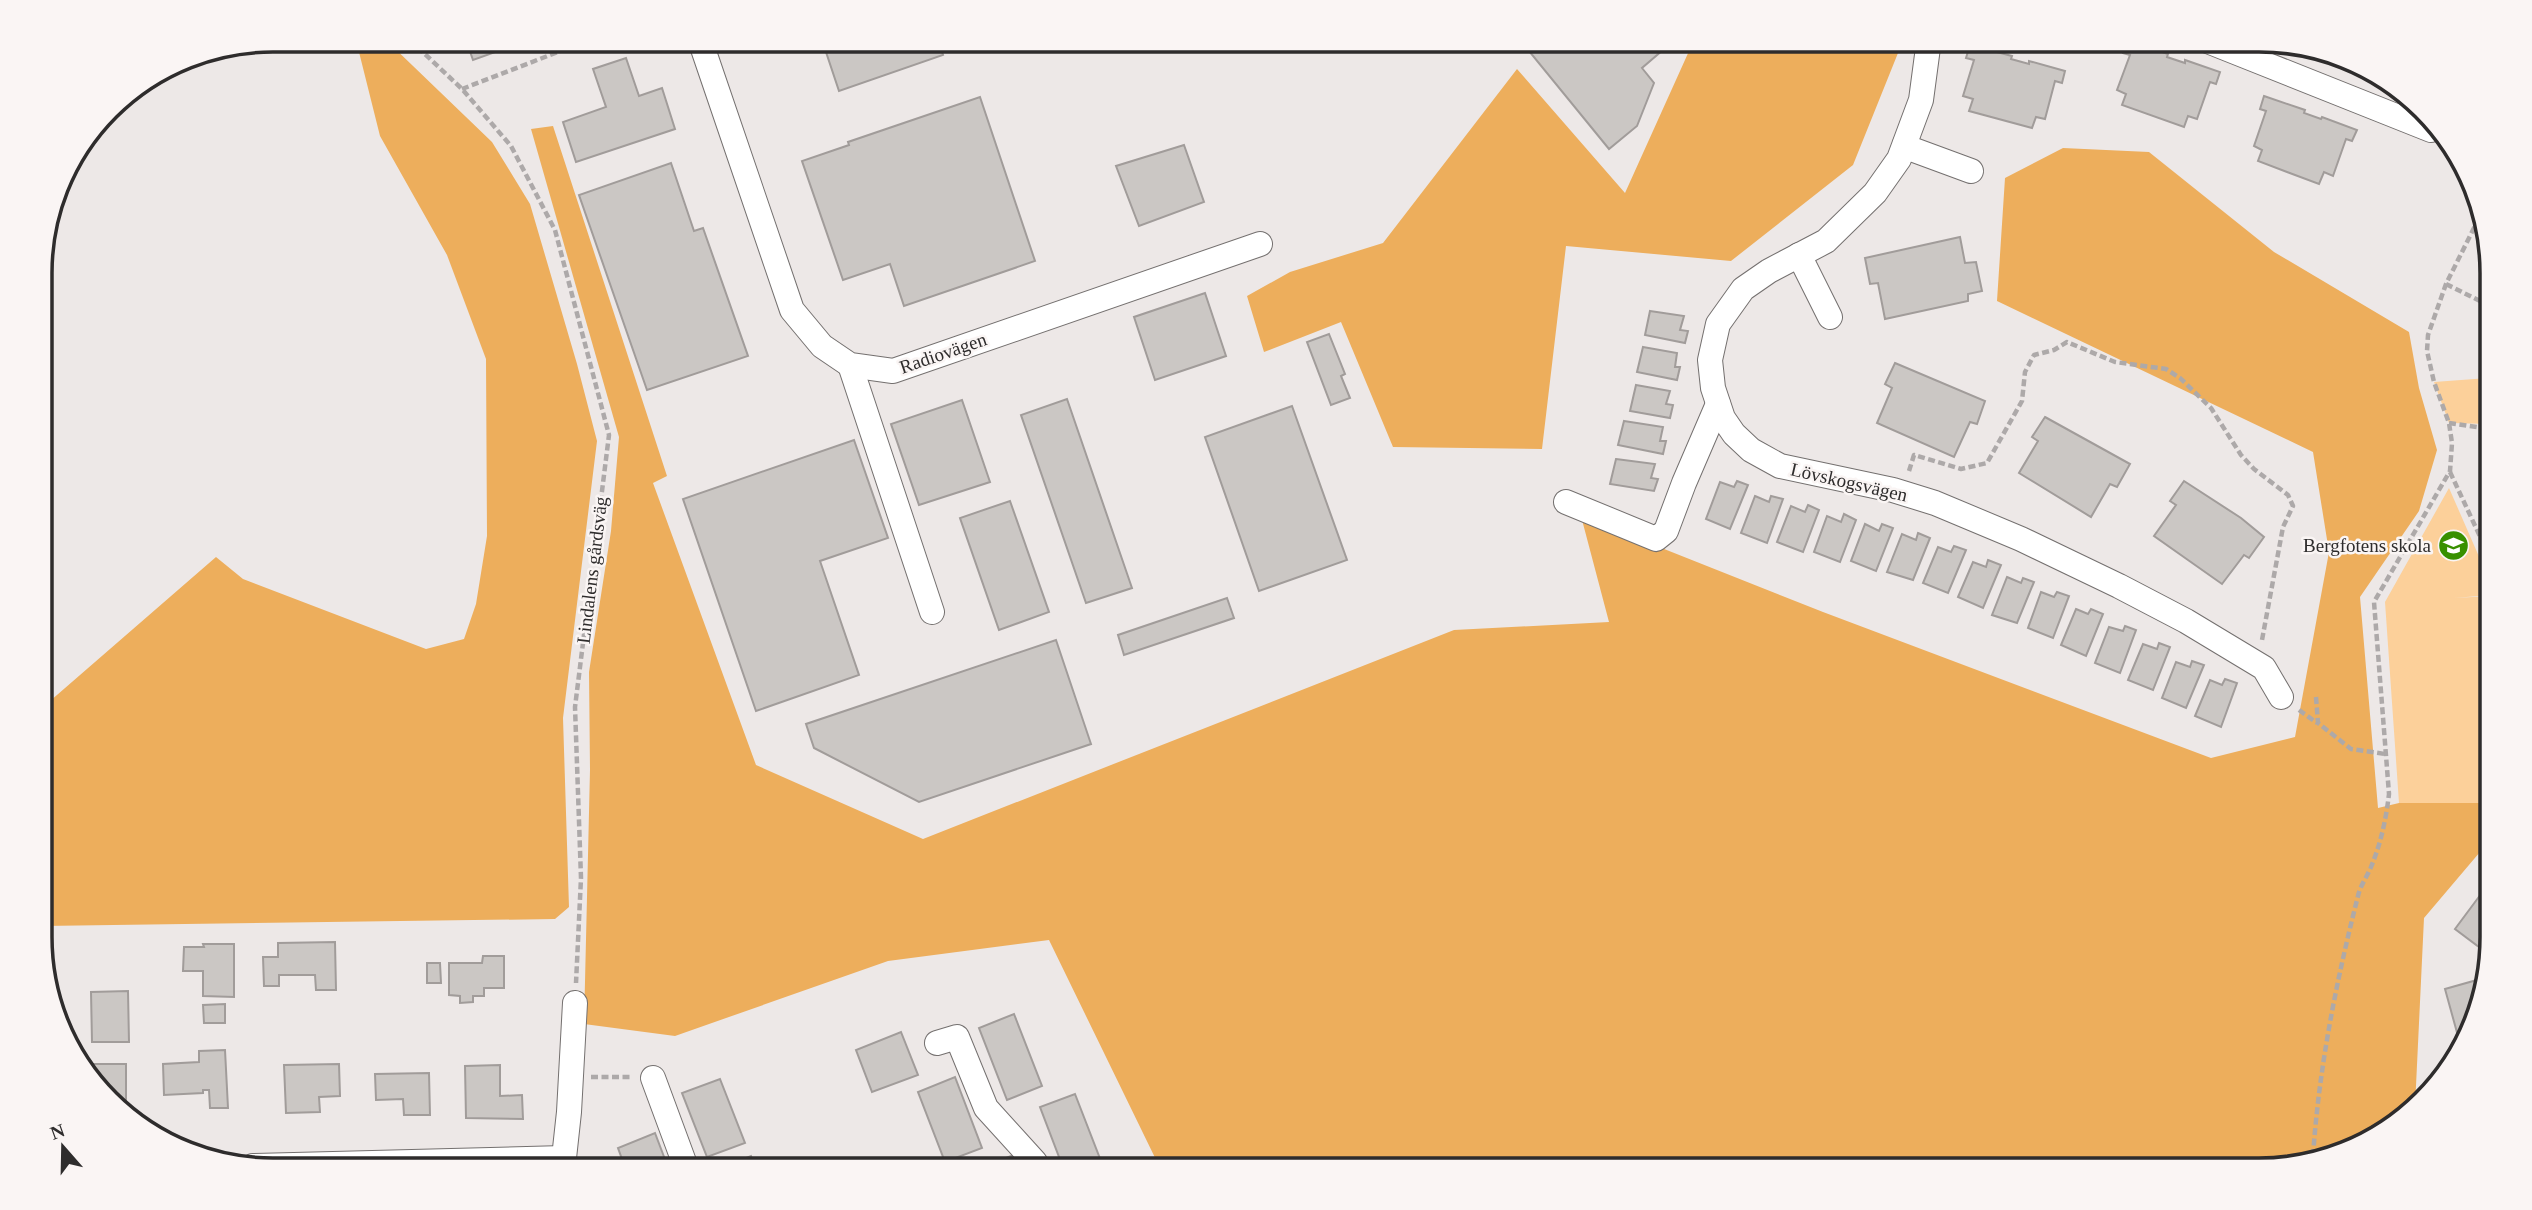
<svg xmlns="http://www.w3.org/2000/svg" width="2532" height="1210" font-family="Georgia,serif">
	<rect width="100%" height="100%" fill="#ede8e7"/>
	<g fill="#fcd09a">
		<path d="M2488 378 2490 384V424L2449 423 2434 382Z"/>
		<path d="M2449 488 2491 584V595L2454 598 2491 596V803H2399L2385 602Z"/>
	</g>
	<g fill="#edae5c">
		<path d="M356 40H386L492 142 530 204 577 364 597 441 563 718 569 907 555 919 42 926V708L216 557 243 579 426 649 464 639 476 604 487 536 486 359 447 255 380 136Z"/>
		<path d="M1694 40H1896L1898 53 1853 165 1731 261 1566 246 1542 449 1393 447 1341 322 1264 352 1247 296 1290 272 1383 243 1517 69 1625 193Z"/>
		<path d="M553 126 667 476 653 483 756 765 923 839 1454 630 1609 622 1581 516 1823 612 2211 758 2295 737 2329 552 2313 452 1997 301 2005 178 2063 148 2149 152 2274 252 2409 332 2419 388 2437 450 2419 511 2360 597 2378 808 2399 803H2491V839L2424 918 2415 1107 2388 1130 2273 1169 1161 1170 1049 940 888 961 675 1036 584 1024 590 770 589 672 611 531 619 437 531 129Z"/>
	</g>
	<g fill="#cbc7c4" stroke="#a19c9a" stroke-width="2">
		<path d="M466 40H529L473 60Z"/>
		<path d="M822 40H938L943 55 839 91Z"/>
		<path d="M1520 40H1666L1670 44 1642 68 1654 83 1637 126 1609 149Z"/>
		<path d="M2127 40 2168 54 2167 57 2185 63V60L2220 72 2216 84 2210 82 2197 119 2188 116 2184 127 2122 105 2126 94 2117 90 2130 55 2123 53Z"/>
		<path d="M1970 45 2012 56 2011 59 2029 64V61L2065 71 2062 83 2055 81 2045 119 2036 117 2032 128 1969 111 1973 99 1963 96 1974 60 1966 58Z"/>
		<path d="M626 58 639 96 662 88 675 129 576 162 563 122 606 107 593 69Z"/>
		<path d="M2264 96 2305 110 2304 113 2321 119 2322 117 2357 130 2352 141 2346 139 2333 176 2324 172 2319 184 2258 161 2262 150 2254 146 2266 111 2260 109Z"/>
		<path d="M980 97 1035 261 904 306 890 264 843 280 802 161 849 145 848 142Z"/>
		<path d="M1184 145 1204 202 1139 226 1116 166Z"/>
		<path d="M671 163 694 231 703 228 748 356 647 390 579 195Z"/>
		<path d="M1960 237 1965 263 1976 262 1982 291 1968 294V301L1885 319 1878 283 1870 284 1865 258Z"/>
		<path d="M1205 293 1226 356 1155 380 1134 317Z"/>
		<path d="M1650 311 1684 316 1680 330 1688 331 1685 343 1645 335Z"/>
		<path d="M1329 334 1345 374 1341 376 1350 398 1331 405 1307 342Z"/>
		<path d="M1643 347 1677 353 1675 367H1680L1677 380 1637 372Z"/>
		<path d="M1895 363 1985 401 1977 424 1970 422 1954 457 1877 423 1892 388 1885 384Z"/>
		<path d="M1636 385 1670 391 1666 404 1673 405 1670 418 1630 411Z"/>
		<path d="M1067 399 1132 588 1086 603 1021 415Z"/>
		<path d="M962 400 990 482 919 505 891 424Z"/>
		<path d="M1292 406 1347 560 1259 591 1205 437Z"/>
		<path d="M2045 417 2130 464 2117 487 2110 484 2091 517 2019 473 2038 441 2032 437Z"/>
		<path d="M1624 421 1663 427 1660 441H1666L1663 454 1618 445Z"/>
		<path d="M854 440 888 538 820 561 859 675 756 711 683 499Z"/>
		<path d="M1616 459 1655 464 1651 478 1658 479 1654 491 1610 484Z"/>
		<path d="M1737 481 1748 485 1730 529 1706 519 1720 482 1734 487Z"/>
		<path d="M2184 481 2241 518 2264 537 2249 558 2244 555 2222 584 2154 536 2176 505 2170 501Z"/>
		<path d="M1755 496 1769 502 1771 496 1783 499 1767 543 1741 533Z"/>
		<path d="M1010 501 1049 612 999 630 960 518Z"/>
		<path d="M1808 505 1819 510 1803 552 1777 542 1791 506 1805 512Z"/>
		<path d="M1844 514 1856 520 1840 562 1814 552 1827 516 1841 522Z"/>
		<path d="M1865 524 1879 531 1882 524 1893 528 1876 571 1851 561Z"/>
		<path d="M1918 533 1930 538 1913 580 1887 572 1902 534 1916 540Z"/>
		<path d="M1954 546 1966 550 1948 593 1923 583 1938 547 1951 552Z"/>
		<path d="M1988 560 2001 565 1983 608 1958 597 1973 562 1986 567Z"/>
		<path d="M2007 577 2021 583 2023 578 2034 582 2017 623 1992 615Z"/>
		<path d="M2041 592 2054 597 2057 592 2069 596 2053 638 2028 628Z"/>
		<path d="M1227 598 1234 618 1124 655 1118 635Z"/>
		<path d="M2076 609 2088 614 2091 609 2103 614 2086 656 2061 645Z"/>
		<path d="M2125 626 2136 630 2120 673 2095 663 2109 627 2123 631Z"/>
		<path d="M1056 640 1091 744 919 802 814 748 806 724Z"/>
		<path d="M2159 643 2170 647 2153 690 2128 680 2143 644 2157 649Z"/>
		<path d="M2192 661 2204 665 2186 708 2162 698 2176 662 2190 667Z"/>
		<path d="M2225 679 2237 683 2221 727 2195 716 2210 680 2222 685Z"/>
		<path d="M2492 892V937L2487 953 2455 929 2481 894 2487 898Z"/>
		<path d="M335 942 336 990H316L315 975H279V986H264L263 957H278V943Z"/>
		<path d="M203 944H234V997L203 996V971H183L184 947H204Z"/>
		<path d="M483 956H504V988H484V996H473V1002L460 1003V996L449 995V963H482Z"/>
		<path d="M427 963H440L441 983H427Z"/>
		<path d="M2484 978 2474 1026 2461 1047 2445 989Z"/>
		<path d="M128 991 129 1042H92L91 992Z"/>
		<path d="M225 1004V1023H204L203 1005Z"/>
		<path d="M1014 1014 1042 1086 1007 1100 979 1028Z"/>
		<path d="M901 1032 918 1075 872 1092 856 1050Z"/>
		<path d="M225 1050 228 1108H210L209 1090H203V1093L164 1095 163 1064 199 1062V1051Z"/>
		<path d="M89 1064H126V1107L89 1079Z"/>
		<path d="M339 1064 340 1096 319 1097 320 1112 286 1113 284 1065Z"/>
		<path d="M500 1065V1096L522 1095 523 1119 466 1118 465 1066Z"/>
		<path d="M429 1073 430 1115H404L403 1099 376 1100 375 1074Z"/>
		<path d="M955 1077 982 1148 945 1162 918 1092Z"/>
		<path d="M720 1079 745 1143 707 1157 682 1093Z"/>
		<path d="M1075 1094 1104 1169 1101 1170H1064L1040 1107Z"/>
		<path d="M655 1133 669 1170H626L618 1148Z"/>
		<path d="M1019 1153 1025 1170H981L980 1168Z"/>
		<path d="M751 1156 756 1170H718V1169Z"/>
	</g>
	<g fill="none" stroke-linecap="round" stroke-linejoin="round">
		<defs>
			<g id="minor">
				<path d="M700 40 792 310 822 346 850 365 893 371 1260 244"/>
				<path d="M1929 40 1921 100 1899 159 1875 193 1826 241 1769 271 1743 289 1718 324 1710 360 1713 388 1723 418 1734 434 1751 450 1780 466 1893 490 1935 503 2021 539 2119 586 2186 621 2264 668 2281 697"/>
				<path d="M2205 40 2431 130"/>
				<path d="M1905 144 1914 150 1971 171"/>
				<path d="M1799 255 1830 317"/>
				<path d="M850 365 932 612"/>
				<path d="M1566 502 1656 539 1666 531 1684 483 1718 404"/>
				<path d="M937 1043 957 1037 986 1108 1035 1162 1037 1170"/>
				<path d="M653 1078 687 1170"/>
				<path d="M564 1158 569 1112 575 1003"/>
				<path d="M253 1166 564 1158 566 1170"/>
			</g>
		</defs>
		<use href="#minor" stroke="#74706f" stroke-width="26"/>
		<g stroke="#ada9a9" stroke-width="4.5" stroke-dasharray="7 3.5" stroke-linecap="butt">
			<path d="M410 40 462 89 511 146 555 230 609 435 575 707 581 878 576 983"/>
			<path d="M462 89 589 40"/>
			<path d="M2446 284 2490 306"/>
			<path d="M2449 423 2490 429"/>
			<path d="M1909 471 1914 455 1961 469 1987 463 2022 401 2025 372 2034 355 2054 350 2067 342 2115 362 2166 369 2180 378 2211 408 2241 455 2254 469 2288 495 2293 506 2283 527 2262 640"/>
			<path d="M2450 472 2491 560"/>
			<path d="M2316 697 2318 723 2351 749 2385 754"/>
			<path d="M2299 710 2317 723"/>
			<path d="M591 1077H632"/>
			<path d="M2313 1156C2319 1068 2336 982 2358 896 2360 886 2367 877 2371 867 2381 843 2386 819 2389 794L2374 602 2450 471 2452 443 2449 423 2434 382 2427 351 2428 335 2446 284 2479 218"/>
		</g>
		<use href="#minor" stroke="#fff" stroke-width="24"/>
	</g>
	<defs>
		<symbol id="school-disc" viewBox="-11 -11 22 22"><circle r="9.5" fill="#389000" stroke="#faf5f4"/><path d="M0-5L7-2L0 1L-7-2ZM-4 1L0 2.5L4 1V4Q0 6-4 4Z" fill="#fff"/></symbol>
	</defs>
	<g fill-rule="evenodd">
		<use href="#school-disc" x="2436" y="528" width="35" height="35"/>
	</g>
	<g text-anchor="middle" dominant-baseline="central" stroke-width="5" stroke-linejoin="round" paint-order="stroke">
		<g font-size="19" fill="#2e2c2c" stroke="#faf5f4">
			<text transform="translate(943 353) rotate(-19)">Radiovägen</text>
			<text transform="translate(1849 482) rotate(13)">Lövskogsvägen</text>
			<text transform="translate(592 570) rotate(-83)">Lindalens gårdsväg</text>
		</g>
		<g font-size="19" fill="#2e2c2c" stroke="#faf5f4" text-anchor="end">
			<text x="2431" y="545">Bergfotens skola</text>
		</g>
	</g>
	<path d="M0 0H2532V1210H0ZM273 52H2259A221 221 0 0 1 2480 273V937A221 221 0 0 1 2259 1158H273A221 221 0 0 1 52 937V273A221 221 0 0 1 273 52Z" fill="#faf5f4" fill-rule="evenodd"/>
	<path fill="none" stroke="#2e2c2c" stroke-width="3.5" d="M273 52H2259A221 221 0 0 1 2480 273V937A221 221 0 0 1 2259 1158H273A221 221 0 0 1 52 937V273A221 221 0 0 1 273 52Z"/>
	<g transform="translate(63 1147) rotate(340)" stroke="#faf5f4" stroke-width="5" paint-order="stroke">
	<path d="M0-5L12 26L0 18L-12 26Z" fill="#2e2c2c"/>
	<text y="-10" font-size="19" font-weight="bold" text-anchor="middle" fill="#2e2c2c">N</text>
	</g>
</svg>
